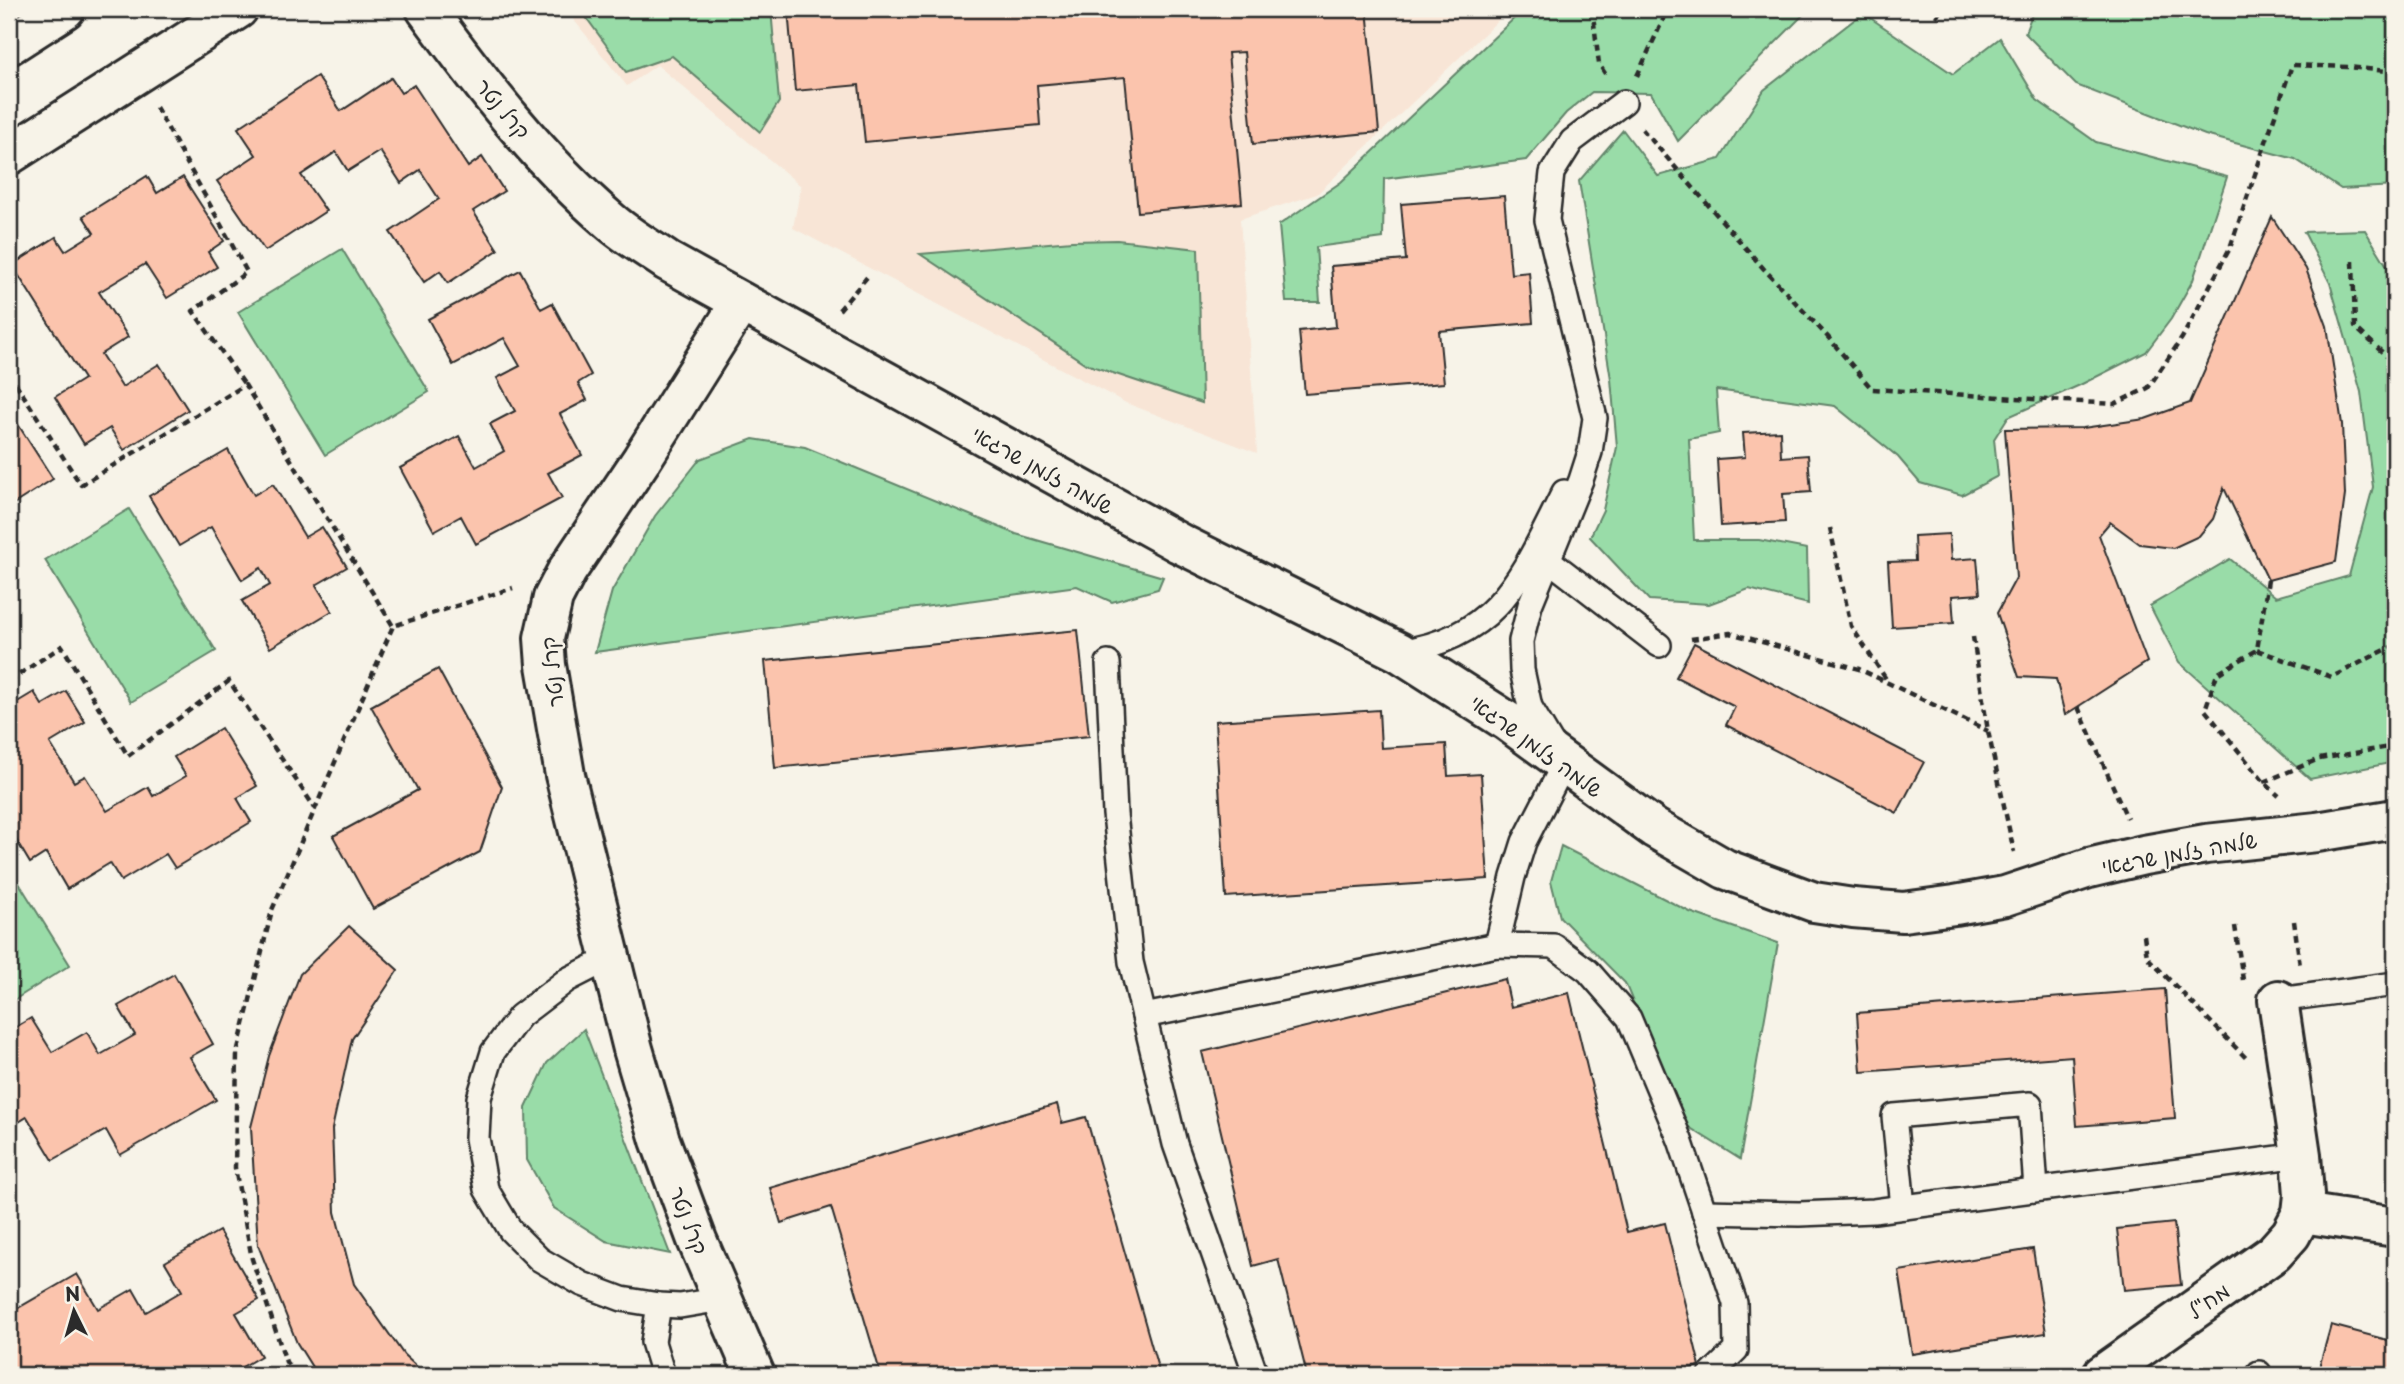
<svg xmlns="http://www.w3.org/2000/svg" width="2404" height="1384" font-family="'Playpen Sans','Playpen Sans Hebrew',sans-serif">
	<rect width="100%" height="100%" fill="#f7f3e8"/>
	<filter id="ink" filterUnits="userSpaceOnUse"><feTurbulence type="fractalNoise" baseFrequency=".0143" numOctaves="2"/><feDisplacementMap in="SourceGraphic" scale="14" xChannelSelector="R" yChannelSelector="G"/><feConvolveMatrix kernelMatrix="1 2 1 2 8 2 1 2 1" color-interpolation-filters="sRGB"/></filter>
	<g filter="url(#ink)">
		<path fill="#f8e5d6" d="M565 9H1510L1317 194 1240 219 1257 453 1126 403 793 228 801 186 657 65 627 86Z"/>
		<g fill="#99dca8" stroke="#62846a" stroke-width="2">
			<path d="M580 9H771L779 102 760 132 672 56 626 72Z"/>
			<path d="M1524 9H1809L1678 141 1651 93 1592 92 1566 113 1526 160 1384 179 1383 238 1316 247 1320 302H1286L1279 225 1341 182Z"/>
			<path d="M2034 9H2395V186L2341 189 2295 159 2205 135 2076 85 2025 33Z"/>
			<path d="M1863 13 1953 74 2000 38 2037 100 2096 142 2227 177 2193 280 2171 319 2146 352 2080 385 2008 417 1994 439 1998 476 1962 495 1920 483 1898 457 1835 406 1716 390 1719 433 1689 439 1694 540H1759L1807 549 1808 604 1749 589 1709 604 1649 600 1590 537 1603 510 1617 447 1611 379 1579 181 1623 130 1658 176 1720 159 1764 90Z"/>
			<path d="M2365 230 2395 279V762L2310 779 2179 662 2150 606 2230 559 2276 597 2349 576 2373 487 2361 392 2330 283 2304 232Z"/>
			<path d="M1117 240 1198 249 1202 403 1086 364 920 254 1072 241Z"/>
			<path d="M342 249 429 392 325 455 238 312Z"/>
			<path d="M753 439 805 447 1016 534 1163 577 1158 589 1112 602 1077 586 595 652 612 591 655 516 700 459Z"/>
			<path d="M129 509 216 651 131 702 45 560Z"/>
			<path d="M1561 846 1690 912 1778 943 1740 1159 1684 1124 1625 983 1560 917 1551 881Z"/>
			<path d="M9 867 70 965 9 1003Z"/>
			<path d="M584 1029 670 1254 606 1241 554 1208 527 1160 526 1108 547 1063Z"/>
		</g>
		<g fill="#fbc4ad" stroke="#2b2b2b" stroke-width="2">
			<path d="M788 9H1367L1379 132 1253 144 1244 52 1228 53 1242 203 1138 212 1125 77 1037 85 1040 125 865 142 859 85 795 91Z"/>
			<path d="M317 76 341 111 391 78 401 93 414 85 468 167 482 157 504 191 473 211 498 250 448 283 440 271 424 282 390 232 439 199 420 170 401 183 380 151 348 171 336 152 301 175 326 211 265 251 217 181 256 155 238 128Z"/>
			<path d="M147 176 157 193 183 177 224 241 208 252 217 267 167 298 145 264 99 292 128 337 101 354 122 387 159 364 188 410 124 450 110 428 84 444 55 397 84 379 12 265 56 237 65 251 94 233 83 216Z"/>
			<path d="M1504 196 1511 274 1529 272 1533 323 1439 331 1444 383 1305 394 1299 331 1336 327 1331 266 1406 260 1401 204Z"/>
			<path d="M2272 217 2306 269 2327 326 2342 424 2345 495 2336 562 2268 580 2224 488 2213 519 2199 536 2173 548 2140 544 2110 522 2099 535 2147 662 2065 715 2056 679 2019 677 1997 613 2016 578 2005 429 2083 428 2145 419 2190 403Z"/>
			<path d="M520 270 541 309 552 303 591 375 578 383 587 400 560 414 582 455 548 473 562 498 476 544 461 516 434 531 400 468 459 436 476 467 504 451 490 424 515 411 497 378 520 366 504 338 453 365 428 319Z"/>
			<path d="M10 412 53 479 9 507V413Z"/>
			<path d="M1780 431 1781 457 1808 455 1811 492 1783 494 1785 522 1721 526 1717 459 1745 457 1743 433Z"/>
			<path d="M228 450 254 495 273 484 305 537 322 527 347 567 316 585 332 611 270 648 242 601 270 585 261 568 242 580 211 527 179 546 149 496Z"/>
			<path d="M1949 534 1951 560 1977 558 1980 594 1952 596 1954 623 1892 627 1888 562 1915 561 1914 536Z"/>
			<path d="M1078 630 1089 736 775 768 765 661Z"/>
			<path d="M1694 643 1924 762 1897 813 1726 725 1735 707 1676 677Z"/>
			<path d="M438 669 502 787 480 852 373 909 333 836 418 790 371 706Z"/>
			<path d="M66 691 85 722 50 743 74 782 85 776 107 811 148 787 153 796 186 776 174 757 221 728 257 786 237 798 251 822 175 868 166 854 121 881 110 863 67 889 46 853 30 863 9 828V707L34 692 42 705Z"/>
			<path d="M1379 710 1381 748 1446 744 1448 776 1481 774 1488 879 1226 897 1215 721Z"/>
			<path d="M349 926 398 970 352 1039 332 1129 335 1212 354 1284 404 1355 426 1375H317L297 1343 258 1245 251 1127 269 1056 300 974Z"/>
			<path d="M174 974 213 1044 190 1057 216 1100 120 1155 106 1130 53 1160 27 1117 9 1128V1031L31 1018 52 1052 87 1032 100 1055 135 1035 118 1006Z"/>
			<path d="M1505 979 1511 1007 1569 993 1627 1232 1665 1223 1700 1366 1661 1375H1307L1278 1259 1253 1266 1202 1052Z"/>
			<path d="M2165 989 2175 1118 2077 1126 2072 1056 1861 1072 1857 1013Z"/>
			<path d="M1057 1104 1062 1123 1086 1117 1160 1375H881L831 1207 781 1223 770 1188Z"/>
			<path d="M2174 1223 2181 1285 2124 1290 2117 1229Z"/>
			<path d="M219 1231 259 1300 236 1313 261 1356 228 1375H76L74 1372 68 1375H9V1291L18 1308 77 1274 98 1309 133 1289 146 1312 182 1291 165 1262Z"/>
			<path d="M2033 1249 2046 1333 1912 1354 1899 1271Z"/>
			<path d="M2331 1325 2395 1342V1375H2317Z"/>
		</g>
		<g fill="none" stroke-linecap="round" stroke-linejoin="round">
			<defs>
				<g id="lane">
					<path d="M1550 561 1659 645"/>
					<path d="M1399 652C1501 637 1522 574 1564 492"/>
					<path d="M1108 663 1115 814 1131 962 1175 1144 1256 1375"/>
					<path d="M1497 945 1513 877 1524 842 1564 764 1530 707 1522 670 1521 641 1530 605 1581 480 1590 452 1595 418 1547 220 1552 173 1572 141 1624 102"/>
					<path d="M610 958 567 980 520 1016 493 1052 479 1098 477 1138 486 1189 511 1231 539 1259 582 1284 622 1299 659 1305 680 1306 722 1299"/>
					<path d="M2278 1000 2395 984"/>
					<path d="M1144 1016 1497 945 1554 946 1588 971 1629 1018 1680 1140 1735 1303 1736 1350 1710 1375"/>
					<path d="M1903 1207 1894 1116 2030 1104 2036 1189"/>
					<path d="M1704 1212 1799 1214 1874 1211 2301 1155"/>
					<path d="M659 1305 653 1342 663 1375"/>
					<path d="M2259 1375V1373"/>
				</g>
				<g id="street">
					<path d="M2302 1213 2395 1227"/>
					<path d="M2102 1375 2274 1253 2291 1234 2302 1213 2304 1195 2301 1155 2278 1000"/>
				</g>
				<g id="secondary">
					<path d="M426 9C481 84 539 160 610 221 627 236 648 248 667 261L1179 543 1399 652 1507 721 1654 828 1725 869 1814 902 1853 908 1903 912 1955 905 2005 896 2089 868 2144 855 2206 844 2317 832 2395 819"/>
					<path d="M9 45 65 9"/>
					<path d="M9 155 238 9"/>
					<path d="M741 302 642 459 567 571 553 598 544 638 546 665 565 775 633 1049 660 1140 697 1240 755 1375"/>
				</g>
			</defs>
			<use href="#lane" stroke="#2b2b2b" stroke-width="28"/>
			<use href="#street" stroke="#2b2b2b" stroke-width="44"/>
			<use href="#secondary" stroke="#2b2b2b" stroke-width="44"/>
			<g stroke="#2b2b2b" stroke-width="4.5" stroke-dasharray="7 5" stroke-linecap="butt">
				<path d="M1594 9 1593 15 1599 64 1606 75"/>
				<path d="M1936 17 1942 9"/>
				<path d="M1637 76 1668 9"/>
				<path d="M156 107 247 272 193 311 245 385"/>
				<path d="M1642 129 1764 269 1827 336 1872 389 2114 404 2148 388 2182 338 2230 248 2292 65 2349 67 2395 72"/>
				<path d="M2353 261 2355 327 2395 364"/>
				<path d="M839 310 868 276"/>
				<path d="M9 373 81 485 245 385 393 626 513 588"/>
				<path d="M1830 528 1851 626 1888 682"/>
				<path d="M2268 580 2257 650 2217 674 2205 710 2264 782 2279 796"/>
				<path d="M1973 637 1988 731 2014 852"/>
				<path d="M1691 639 1730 633 1859 669 1988 731"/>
				<path d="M2257 650 2332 677 2395 645"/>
				<path d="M9 681 62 646 128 756 229 681 315 808"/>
				<path d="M2078 707 2127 818"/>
				<path d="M2264 782 2319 759 2395 746"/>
				<path d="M2294 921 2300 966"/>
				<path d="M2235 926 2243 980"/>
				<path d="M2144 935 2147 957 2246 1058"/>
				<path d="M296 1375 286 1362 252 1259 235 1168 237 1053 272 910 393 626"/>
			</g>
			<use href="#lane" stroke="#f7f3e8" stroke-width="23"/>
			<use href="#street" stroke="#f7f3e8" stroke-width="38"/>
			<use href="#secondary" stroke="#f7f3e8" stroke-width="38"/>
		</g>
	</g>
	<g text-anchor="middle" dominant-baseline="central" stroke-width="5" stroke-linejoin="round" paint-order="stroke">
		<g font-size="21" fill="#2b2b2b" stroke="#f7f3e8">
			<text transform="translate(504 108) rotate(50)">קרל נטר</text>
			<text transform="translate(1043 469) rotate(29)">שלמה זלמן שרגאי</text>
			<text transform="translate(551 672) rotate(-96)">קרל נטר</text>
			<text transform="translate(1537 745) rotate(36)">שלמה זלמן שרגאי</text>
			<text transform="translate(2179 852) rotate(-10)">שלמה זלמן שרגאי</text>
			<text transform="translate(690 1220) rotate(69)">קרל נטר</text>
			<text transform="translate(2208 1300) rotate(-35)">מח"ל</text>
		</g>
	</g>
	<rect width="2404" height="1384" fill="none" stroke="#f7f3e8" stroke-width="35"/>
	<rect x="18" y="18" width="2369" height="1349" fill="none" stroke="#2b2b2b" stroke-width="2.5" filter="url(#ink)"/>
	<g transform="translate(74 1311) rotate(355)" stroke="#f7f3e8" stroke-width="5" paint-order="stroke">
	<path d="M0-5L12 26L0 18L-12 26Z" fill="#2b2b2b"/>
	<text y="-10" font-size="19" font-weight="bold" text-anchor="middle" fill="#2b2b2b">N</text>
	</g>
</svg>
